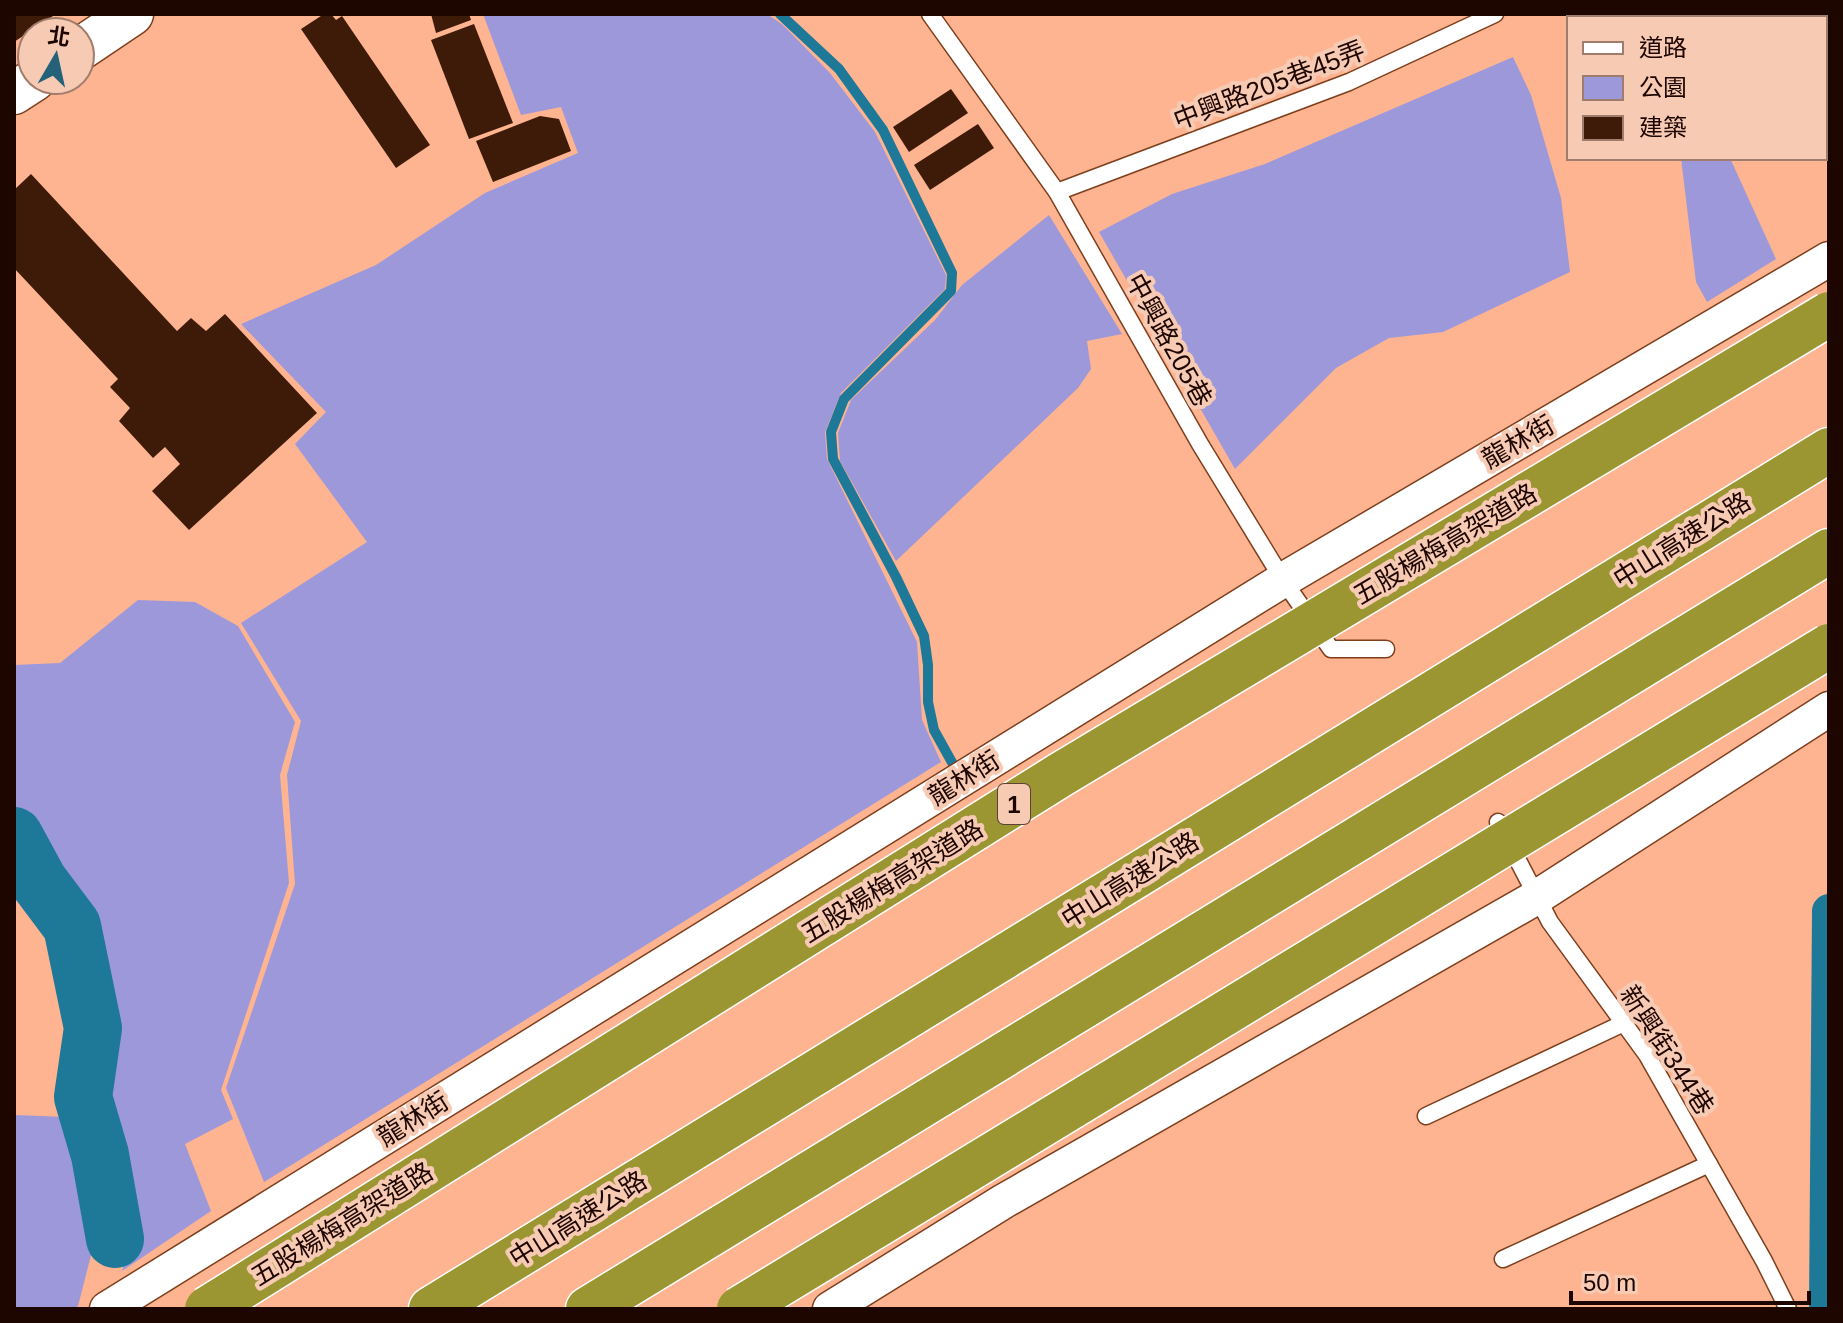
<svg xmlns="http://www.w3.org/2000/svg" width="1843" height="1323" font-family="Arial,'Noto Sans TC',sans-serif">
	<rect width="100%" height="100%" fill="#feb491"/>
	<g fill="#9c98da">
		<path d="M483 14H767L783 25 830 73 875 132 946 275 945 289 841 393 825 432 827 459 917 642 922 720 941 762 264 1182 226 1088 295 884 287 775 301 721 241 623 367 542 295 444 326 412 241 324 376 265 485 193 578 153 561 107 521 115Z"/>
		<path d="M1513 57 1531 95 1561 198 1570 272 1443 332 1389 338 1336 368 1235 469 1099 232 1172 194 1265 164Z"/>
		<path d="M1681 158H1730L1776 259 1707 302 1696 282Z"/>
		<path d="M1049 215 1122 334 1087 341 1091 369 1078 388 896 561 840 461 838 433 851 400 935 320 962 285Z"/>
		<path d="M138 600 195 602 238 626 295 722 280 775 289 883 221 1090 233 1119 185 1144 211 1211 122 1271 133 1233 118 1142 101 1083 108 1025 85 920 31 826 14 816V665L60 663Z"/>
		<path d="M14 1115 68 1117 86 1166 97 1232 78 1306 74 1309H14Z"/>
	</g>
	<g fill="none" stroke-linecap="round" stroke-linejoin="round">
		<path stroke="#1e7897" stroke-width="10" d="M780 14 839 69 883 130 952 273 951 291 844 399 831 432 833 459 896 577 924 636 928 665V702L934 730 954 766"/>
		<path stroke="#1e7897" stroke-width="34" d="M1826 1309 1829 911"/>
		<path stroke="#1e7897" stroke-width="58" d="M14 836 39 882 72 926 93 1028 83 1097 100 1155 115 1239"/>
	</g>
	<g fill="#3e1b08">
		<path d="M14 14H56L14 42Z"/>
		<path d="M324 14H331L336 20 342 16 430 145 396 168 301 29Z"/>
		<path d="M431 14H469L471 20 436 33Z"/>
		<path d="M1584 14H1655L1656 18H1585Z"/>
		<path d="M474 24 513 123 469 139 431 40Z"/>
		<path d="M951 89 968 113 909 152 893 127Z"/>
		<path d="M540 116 559 119 571 151 493 182 476 141Z"/>
		<path d="M978 124 994 148 930 190 914 165Z"/>
		<path d="M31 174 177 331 191 318 206 331 225 314 317 413 189 530 152 491 180 464 165 447 153 458 119 421 130 408 110 387 118 379 14 268V190Z"/>
	</g>
	<g fill="none" stroke-linecap="round" stroke-linejoin="round">
		<defs>
			<g id="service">
				<path d="M930 14 1057 192 1200 444 1283 580 1331 649H1386"/>
				<path d="M1057 192 1349 82 1495 14"/>
				<path d="M1498 822 1550 922 1647 1055 1764 1261 1788 1309"/>
				<path d="M1426 1116 1624 1023"/>
				<path d="M1503 1259 1709 1164"/>
			</g>
			<g id="minor">
				<path d="M107 1309 1283 580 1829 259"/>
				<path d="M830 1309 1004 1201 1537 897 1829 709"/>
			</g>
			<g id="tertiary">
				<path d="M80 49 132 14"/>
				<path d="M14 93 34 80"/>
			</g>
			<g id="motorway">
				<path d="M431 1309 1829 450"/>
				<path d="M588 1309 1829 551"/>
			</g>
		</defs>
		<use href="#service" stroke="#7e3f1d" stroke-width="19"/>
		<use href="#minor" stroke="#7e3f1d" stroke-width="37"/>
		<use href="#tertiary" stroke="#7e3f1d" stroke-width="45"/>
		<use href="#motorway" stroke="#fff" stroke-width="47"/>
		<use href="#service" stroke="#fff" stroke-width="16"/>
		<use href="#minor" stroke="#fff" stroke-width="34"/>
		<use href="#tertiary" stroke="#fff" stroke-width="42"/>
		<use href="#motorway" stroke="#9b9632" stroke-width="44"/>
		<defs>
			<g id="motorway-bridge">
				<path d="M207 1309 1060 775 1829 314"/>
				<path d="M739 1309 1829 646"/>
			</g>
		</defs>
		<use href="#motorway-bridge" stroke="#fff" stroke-width="47" stroke-linecap="butt"/>
		<use href="#motorway-bridge" stroke="#9b9632" stroke-width="44"/>
	</g>
	<g text-anchor="middle" dominant-baseline="central" stroke-width="8" stroke-linejoin="round" paint-order="stroke">
		<rect fill="#f7cab4" stroke="#5f4136" stroke-width="2" x="998" y="784" width="32" height="40" rx="6"/>
		<g font-size="24" font-weight="bold" fill="#1e0600">
			<text x="1014" y="804">1</text>
		</g>
		<g font-size="26" fill="#1e0600" stroke="#f7cab4">
			<text transform="translate(1269 85) rotate(-21)">中興路205巷45弄</text>
			<text transform="translate(1169 340) rotate(61)">中興路205巷</text>
			<text transform="translate(1518 442) rotate(-30)">龍林街</text>
			<text transform="translate(1682 540) rotate(-32)">中山高速公路</text>
			<text transform="translate(1445 544) rotate(-31)">五股楊梅高架道路</text>
			<text transform="translate(964 778) rotate(-32)">龍林街</text>
			<text transform="translate(1130 880) rotate(-32)">中山高速公路</text>
			<text transform="translate(892 881) rotate(-32)">五股楊梅高架道路</text>
			<text transform="translate(1667 1050) rotate(57)">新興街344巷</text>
			<text transform="translate(413 1119) rotate(-32)">龍林街</text>
			<text transform="translate(578 1219) rotate(-32)">中山高速公路</text>
			<text transform="translate(342 1224) rotate(-32)">五股楊梅高架道路</text>
		</g>
	</g>
	<rect width="1843" height="1323" fill="none" stroke="#1e0600" stroke-width="32"/>
	<rect x="1567" y="16" width="260" height="144" fill="#f7cab4" stroke="#a07c6c" stroke-width="2"/>
	<rect x="1583" y="42" width="40" height="12" fill="#ffffff" stroke="#a07c6c" stroke-width="2"/>
	<text x="1639" y="56" font-size="24" fill="#1e0600">道路</text>
	<rect x="1583" y="76" width="40" height="24" fill="#9c98da" stroke="#a07c6c" stroke-width="2"/>
	<text x="1639" y="96" font-size="24" fill="#1e0600">公園</text>
	<rect x="1583" y="116" width="40" height="24" fill="#3e1b08" stroke="#a07c6c" stroke-width="2"/>
	<text x="1639" y="136" font-size="24" fill="#1e0600">建築</text>
	<g transform="translate(56 56) rotate(9)"><circle r="38" fill="#f7cab4" stroke="#a07c6c" stroke-width="2"/>
	<path d="M0-6L14 30L0 20L-14 30Z" fill="#256279"/>
	<text y="-12" font-size="22" font-weight="bold" text-anchor="middle" fill="#1e0600">北</text>
	</g>
	<path d="M1571 1291v12h238v-12" fill="none" stroke="#1e0600" stroke-width="4"/>
	<text x="1583" y="1291" font-size="24" fill="#1e0600" stroke="#f7cab4" stroke-width="6" paint-order="stroke">50 m</text>
</svg>
